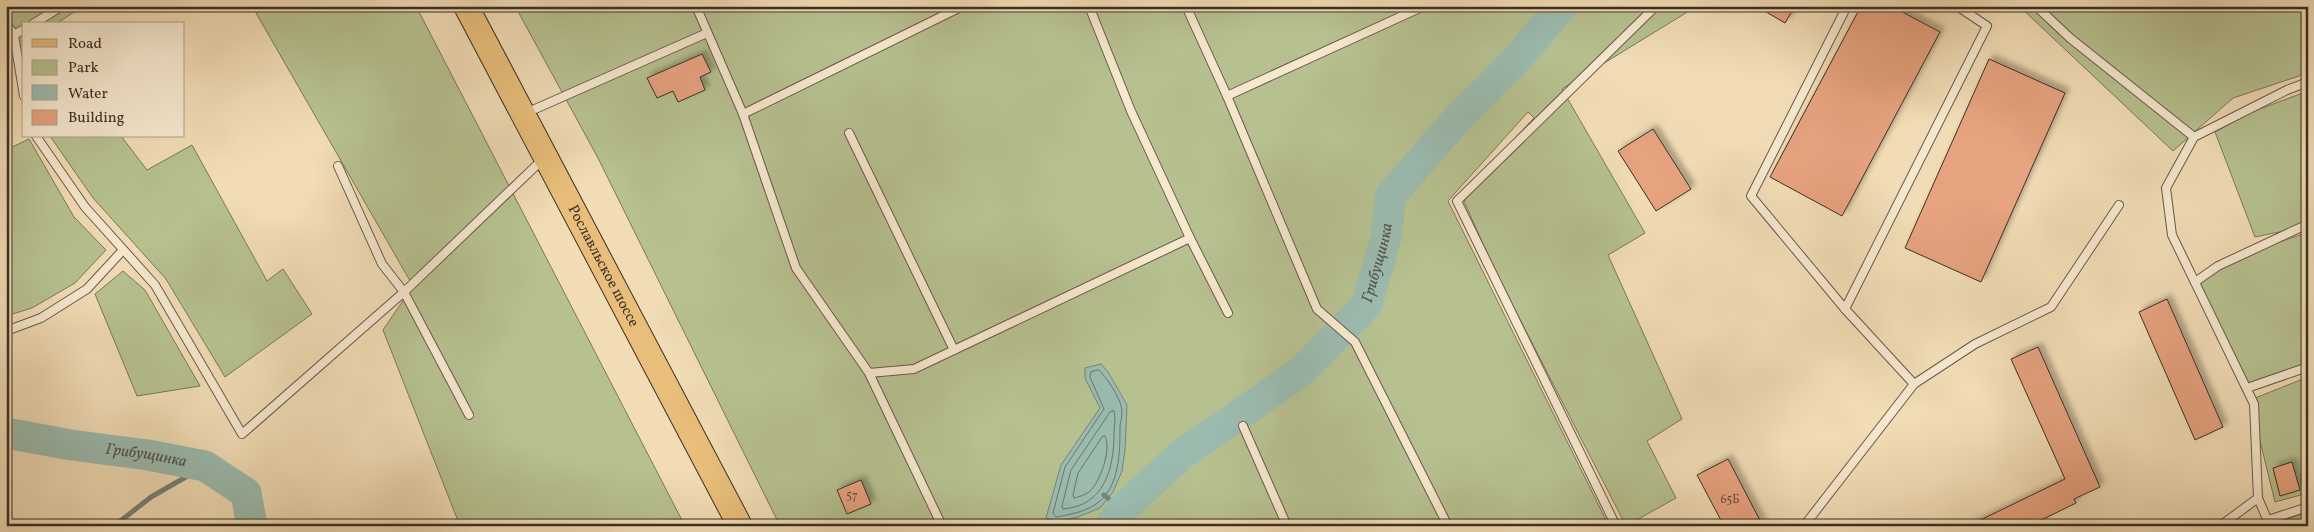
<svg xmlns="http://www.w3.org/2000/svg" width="2314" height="532" font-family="Vollkorn,serif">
	<defs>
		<filter id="shadow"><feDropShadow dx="4.5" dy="-4.5" stdDeviation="2.5" flood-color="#0004"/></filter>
	</defs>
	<rect width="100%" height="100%" fill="#f1dcb5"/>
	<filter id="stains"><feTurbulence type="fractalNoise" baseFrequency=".004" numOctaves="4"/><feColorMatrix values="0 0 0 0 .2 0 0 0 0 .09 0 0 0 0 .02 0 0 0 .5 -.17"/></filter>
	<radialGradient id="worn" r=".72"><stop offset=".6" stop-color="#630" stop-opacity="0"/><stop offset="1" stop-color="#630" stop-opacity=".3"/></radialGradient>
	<g fill="#b7c190" stroke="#79785c">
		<path d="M6 6H83L56 24H24V44L6 55Z"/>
		<path d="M252 6H416L685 526H460L383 330 413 286Z"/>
		<path d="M515 6H1692L1689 11 1562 89 1645 233 1608 255 1682 419 1647 441 1676 498 1626 526 1493 267 1464 201 1515 138 1534 118 1528 112 1448 201 1609 526H780L598 158Z"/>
		<path d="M2019 6H2308V73L2233 98 2173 151Z"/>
		<path d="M2308 91V221L2284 231 2255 237 2215 132 2249 113Z"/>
		<path d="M50 136H121L147 170 192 145 267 281 283 269 312 314 225 377 166 279 93 198Z"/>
		<path d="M29 139 74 217 106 250 75 283 32 308 6 316V150Z"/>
		<path d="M2308 232V363L2243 385 2199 280 2260 249Z"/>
		<path d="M123 271 145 290 200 386 137 396 95 294Z"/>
		<path d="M2308 377V493L2275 502 2250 400Z"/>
		<path d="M2308 512V526H2276L2274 523Z"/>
	</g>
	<path fill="#9bbbaf" stroke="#758379" d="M1101 364 1108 372 1127 405 1125 450 1122 471 1113 492 1100 508 1078 517 1056 522 1046 518 1061 465 1100 408 1085 378V368Z"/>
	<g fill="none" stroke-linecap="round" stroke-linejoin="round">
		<g stroke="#6b756b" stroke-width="1">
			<path d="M1099 370C1105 375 1120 398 1121 406 1123 412 1121 420 1120 426 1120 451 1120 488 1096 504 1085 512 1068 515 1056 517L1053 513 1065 467 1104 409 1090 377 1091 372Z"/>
			<path d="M1114 411C1116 418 1114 427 1114 434 1114 469 1104 506 1063 509L1062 506 1071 470 1110 412Z"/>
			<path d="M1105 436C1112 449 1100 483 1089 492 1085 495 1078 497 1074 498L1073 495 1078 473 1102 437Z"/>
		</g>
		<g stroke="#758379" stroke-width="5">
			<path d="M1104 495 1122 509"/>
			<path d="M114 526 151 497 205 466"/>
		</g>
		<g stroke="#9bbbaf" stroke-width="31">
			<path id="s1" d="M6 433 71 445 148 455 205 466 246 493 252 526"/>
			<path id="s2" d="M1110 526 1122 509 1181 455 1302 371 1367 304 1386 237 1391 195 1459 117 1515 61 1562 6"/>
		</g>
	</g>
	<g fill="#e7a280" stroke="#3b2f27" filter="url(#shadow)">
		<path d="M1756 6H1795L1785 23Z"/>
		<path d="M1861 6H1891L1940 32 1842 216 1770 177Z"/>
		<path d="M702 54 711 72 700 77 705 90 678 102 673 91 657 98 647 78Z"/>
		<path d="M1989 59 2065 93 1981 282 1905 248Z"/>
		<path d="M1653 129 1691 189 1656 211 1618 151Z"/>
		<path d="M2167 299 2223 427 2195 440 2139 312Z"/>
		<path d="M2038 347 2100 487 2074 499 2076 503 2029 526H1968L2065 479 2011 359Z"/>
		<path d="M1728 459 1763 526H1724L1697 475Z"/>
		<path d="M2292 462 2300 490 2280 496 2273 468Z"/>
		<path d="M861 480 871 504 847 514 837 490Z"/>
	</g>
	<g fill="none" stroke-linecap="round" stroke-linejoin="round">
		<defs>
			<g id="lane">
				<path d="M696 6 743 114"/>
				<path d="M963 6 743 114 796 268 869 373 914 369 1190 238 1131 111 1089 6"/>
				<path d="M1186 6 1227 96 1317 309 1355 342 1448 526"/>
				<path d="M1847 6 1751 196 1845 309 1987 26 1957 6"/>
				<path d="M2036 6 2070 38 2194 137"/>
				<path d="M6 23 14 35 24 29"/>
				<path d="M33 24 62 6"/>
				<path d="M14 35 24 96"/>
				<path d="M1227 96 1424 6"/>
				<path d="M526 113 707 33"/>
				<path d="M849 133 954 350"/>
				<path d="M36 136 85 207 155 285 242 434 404 292 543 159"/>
				<path d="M338 166 382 264 404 292 469 415"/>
				<path d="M1190 238 1228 313"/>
				<path d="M2195 282 2218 266 2308 224"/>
				<path d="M1845 309 1914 384"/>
				<path d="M6 331 41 318 87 289 123 250"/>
				<path d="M869 373 942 526"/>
				<path d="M2247 388 2308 367"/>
				<path d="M1243 426 1287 526"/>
				<path d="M2258 498 2270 526"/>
				<path d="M2268 520 2308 507"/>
				<path d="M1616 526 1457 201 1656 6"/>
				<path d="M1804 526 1914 384 1975 344 2051 307 2119 205"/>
				<path d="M2220 526 2258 498 2254 404 2172 235 2166 188 2194 137 2287 90 2308 82"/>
			</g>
			<g id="primary">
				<path id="s3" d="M466 6 740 526"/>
			</g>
		</defs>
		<use href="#lane" stroke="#685a4a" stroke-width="10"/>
		<use href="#primary" stroke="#3b2f27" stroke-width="26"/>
		<use href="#lane" stroke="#f6e8cf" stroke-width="8"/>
		<use href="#primary" stroke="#e8be7a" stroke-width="24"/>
	</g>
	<g text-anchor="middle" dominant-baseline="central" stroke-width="5" stroke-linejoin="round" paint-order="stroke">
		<g font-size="12" fill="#664c3d">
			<text x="852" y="496">57</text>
			<text x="1730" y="500">65Б</text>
		</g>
		<g font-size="15" fill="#3b2f27" stroke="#f6e8cf">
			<text stroke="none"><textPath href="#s3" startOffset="294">Рославльское шоссе</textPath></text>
		</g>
		<g font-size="16" font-style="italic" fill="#535249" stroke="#f6e8cf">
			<text stroke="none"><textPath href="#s2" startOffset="384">Грибущинка</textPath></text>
			<text stroke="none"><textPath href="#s1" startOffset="142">Грибущинка</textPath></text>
		</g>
	</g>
	<rect width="2314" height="532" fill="none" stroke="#f1dcb5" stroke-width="25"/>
	<rect x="8" y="8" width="2299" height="517" fill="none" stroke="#3b2f27" stroke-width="2.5"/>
	<rect x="12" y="12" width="2289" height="507" fill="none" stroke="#3b2f27"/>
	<rect x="22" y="22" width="162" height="115" fill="#f6e8cf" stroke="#ab9e8c"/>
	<rect x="32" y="39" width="25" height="8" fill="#e8be7a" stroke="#ab9e8c"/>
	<text x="68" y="48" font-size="15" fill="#3b2f27">Road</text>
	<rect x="32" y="60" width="25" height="15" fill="#b7c190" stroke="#ab9e8c"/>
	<text x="68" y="72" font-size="15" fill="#3b2f27">Park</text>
	<rect x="32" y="85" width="25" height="15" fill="#9bbbaf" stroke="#ab9e8c"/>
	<text x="68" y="98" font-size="15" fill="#3b2f27">Water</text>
	<rect x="32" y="110" width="25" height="15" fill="#e7a280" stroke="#ab9e8c"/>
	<text x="68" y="122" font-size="15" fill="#3b2f27">Building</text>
	<rect width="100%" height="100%" filter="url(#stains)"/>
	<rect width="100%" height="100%" fill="url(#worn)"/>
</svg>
